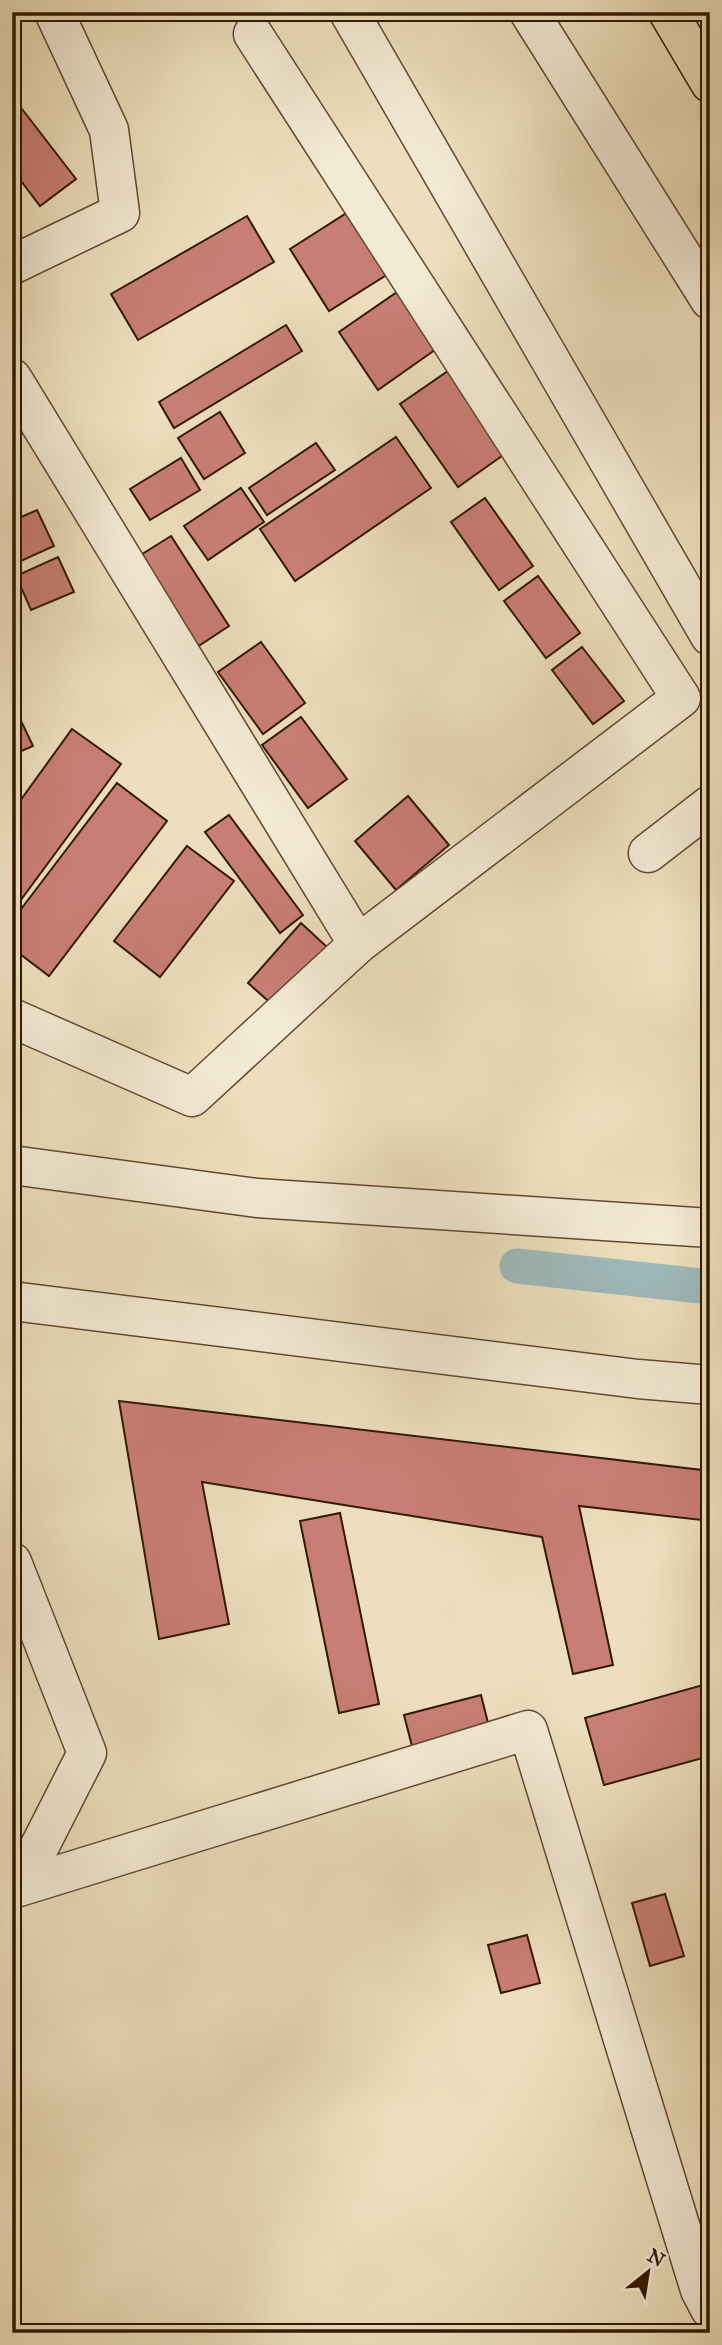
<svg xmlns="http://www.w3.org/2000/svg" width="722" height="2345" font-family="'IM FELL Great Primer',serif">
	<rect width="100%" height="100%" fill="#eddfbd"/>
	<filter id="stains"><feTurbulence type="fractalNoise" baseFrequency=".00286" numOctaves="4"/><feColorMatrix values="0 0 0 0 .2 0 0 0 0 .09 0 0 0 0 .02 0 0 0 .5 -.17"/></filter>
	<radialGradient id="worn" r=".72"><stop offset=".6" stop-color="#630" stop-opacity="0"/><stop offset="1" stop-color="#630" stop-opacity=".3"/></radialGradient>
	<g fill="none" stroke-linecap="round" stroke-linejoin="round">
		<path stroke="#9ebabc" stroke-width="35" d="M517 1266 710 1287"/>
	</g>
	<g fill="#c97e75" stroke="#321901" stroke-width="2">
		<path d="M12 96 76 179 40 206 12 169Z"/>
		<path d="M353 209 393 271 329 311 290 249Z"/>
		<path d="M247 216 274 262 138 340 111 294Z"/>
		<path d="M400 290 439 347 378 390 339 332Z"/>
		<path d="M286 325 302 351 174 428 159 402Z"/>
		<path d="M448 371 506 453 458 487 400 404Z"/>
		<path d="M220 412 245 453 204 479 178 438Z"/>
		<path d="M396 437 431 488 295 581 260 529Z"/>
		<path d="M316 443 335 470 267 515 249 488Z"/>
		<path d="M181 458 200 490 150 520 130 489Z"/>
		<path d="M241 488 264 522 208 560 184 526Z"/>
		<path d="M485 498 533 566 499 590 451 522Z"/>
		<path d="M37 510 54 546 12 565V521Z"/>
		<path d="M171 536 229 626 197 647 139 556Z"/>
		<path d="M58 557 74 592 31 610 16 576Z"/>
		<path d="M538 576 580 633 546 658 504 601Z"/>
		<path d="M261 642 305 703 263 734 218 672Z"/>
		<path d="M582 647 624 701 593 724 552 670Z"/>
		<path d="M12 702 33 746 12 755Z"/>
		<path d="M301 717 347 779 308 808 262 745Z"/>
		<path d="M72 729 121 764 12 912V812Z"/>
		<path d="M117 783 167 821 49 976 12 948V921Z"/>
		<path d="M408 796 449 845 396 890 355 841Z"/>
		<path d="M229 815 303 915 280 933 205 832Z"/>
		<path d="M187 846 234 881 160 977 114 941Z"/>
		<path d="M301 923 327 947 274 1006 248 983Z"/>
		<path d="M119 1401 710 1471V1521L579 1506 613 1665 573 1674 542 1537 202 1482 229 1624 159 1639Z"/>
		<path d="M340 1513 379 1704 339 1713 300 1521Z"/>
		<path d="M710 1683V1756L604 1785 585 1718Z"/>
		<path d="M481 1695 490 1731 413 1750 404 1715Z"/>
		<path d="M665 1894 684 1956 650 1966 632 1903Z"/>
		<path d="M527 1935 540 1983 501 1993 488 1945Z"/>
	</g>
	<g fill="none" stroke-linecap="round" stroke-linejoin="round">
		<defs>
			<g id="minor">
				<path d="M349 12 710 636"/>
				<path d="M529 12 710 300"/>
				<path d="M12 265 120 213 109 130 54 12"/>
				<path d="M12 378 358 944"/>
				<path d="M648 853 710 805"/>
				<path d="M12 1018 192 1097 358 944 681 698 253 34"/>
				<path d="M12 1165 257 1198 710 1228"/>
				<path d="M12 1301 638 1379 710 1385"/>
				<path d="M12 1562 87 1753 19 1887 528 1730 700 2290 710 2309"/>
			</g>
			<path id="highway" d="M668 12 710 83"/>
		</defs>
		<use href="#minor" stroke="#614a30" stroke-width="41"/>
		<use href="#highway" stroke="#321901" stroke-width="41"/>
		<use href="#minor" stroke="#f3ead4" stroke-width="38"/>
		<use href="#highway" stroke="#eddfbd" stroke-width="38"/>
	</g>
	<rect width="722" height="2345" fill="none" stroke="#eddfbd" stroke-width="42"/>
	<rect x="14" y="14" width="694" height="2317" fill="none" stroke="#321901" stroke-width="3.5"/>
	<rect x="21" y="21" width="680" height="2303" fill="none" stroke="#321901" stroke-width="2"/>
	<g transform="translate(648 2272) rotate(30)" stroke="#f3ead4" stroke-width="5" paint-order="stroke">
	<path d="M0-5L12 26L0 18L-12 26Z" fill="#321901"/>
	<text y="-10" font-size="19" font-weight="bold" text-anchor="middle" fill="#321901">N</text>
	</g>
	<rect width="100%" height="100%" filter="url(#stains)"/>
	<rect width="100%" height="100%" fill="url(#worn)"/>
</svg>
